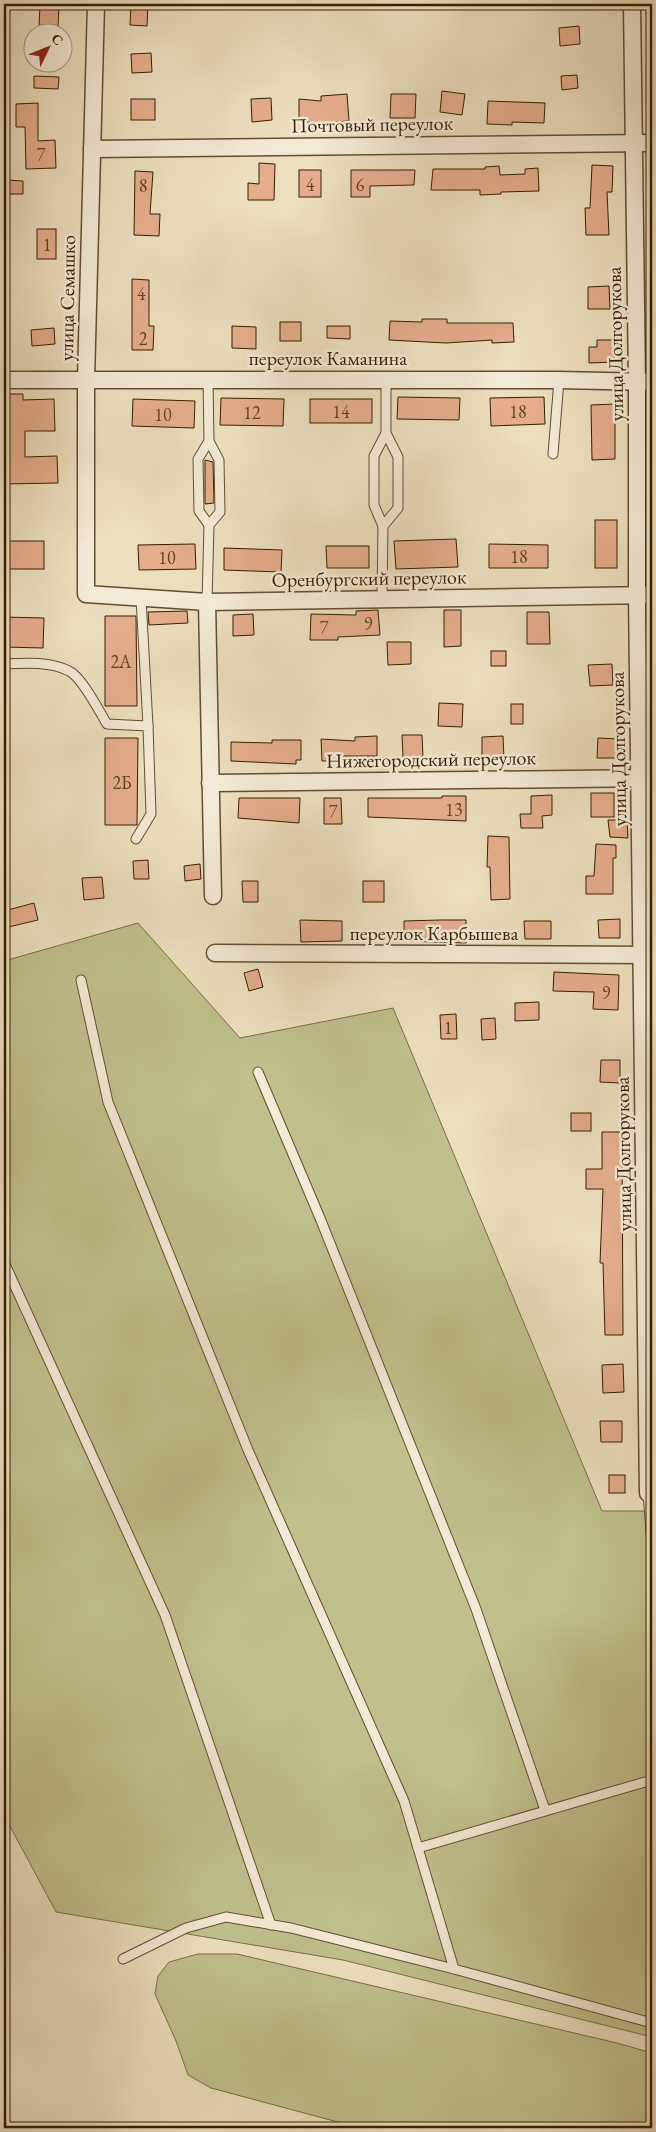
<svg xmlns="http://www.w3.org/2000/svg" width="656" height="2132" font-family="'EB Garamond',serif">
	<rect width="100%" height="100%" fill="#ecdfbe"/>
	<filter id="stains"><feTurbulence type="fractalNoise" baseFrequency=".004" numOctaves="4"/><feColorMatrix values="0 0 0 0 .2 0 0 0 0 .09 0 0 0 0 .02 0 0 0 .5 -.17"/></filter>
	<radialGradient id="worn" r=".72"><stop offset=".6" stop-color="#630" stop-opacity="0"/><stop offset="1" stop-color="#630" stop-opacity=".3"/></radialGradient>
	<g fill="#bfc08c" stroke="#7a6f46">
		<path d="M138 923 240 1038 393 1008 602 1511H652V2037L343 1960 56 1912 4 1815V961Z"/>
		<path d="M198 1954H237L617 2043 652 2053V2128H360L211 2088 188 2075 176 2041 155 1994 158 1976 169 1962Z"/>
	</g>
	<g fill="#e5ad8c" stroke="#361e00">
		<path d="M40 4H59L58 28 39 27Z"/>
		<path d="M131 4H148L147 26 130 25Z"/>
		<path d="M579 26 580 44 560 46 559 28Z"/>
		<path d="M151 53 152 72 132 73 131 54Z"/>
		<path d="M577 75 578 88 562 90 561 76Z"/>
		<path d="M34 76 59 77 58 89 34 88Z"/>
		<path d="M442 91 465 94 462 115 440 112Z"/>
		<path d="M347 94 349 121 317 123 299 121V99L321 101V96Z"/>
		<path d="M391 94H416L415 118H390Z"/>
		<path d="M271 98 272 120 252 122 251 99Z"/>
		<rect x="131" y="99" width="24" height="21"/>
		<path d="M488 101 545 103 544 123 512 122V125L487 124Z"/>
		<path d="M38 103V141L55 140 56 168 26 169 25 127H16V104Z"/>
		<path d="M259 163 275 164 274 200H248V183L259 184Z"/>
		<path d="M592 165 613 166 612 192H607L609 235H586L585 208H590Z"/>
		<path d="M499 166 500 175 525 174V169L538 168 539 191 501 192V194L480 195V190H431L433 169H485V167Z"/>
		<rect x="299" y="170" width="22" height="27"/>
		<path d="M351 170H415L414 185 370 186V197H351Z"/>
		<path d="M135 171 153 172 150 214H160L159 236 134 235Z"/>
		<path d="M7 180 23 181V194H7Z"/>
		<rect x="37" y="229" width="19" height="30"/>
		<path d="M132 279 149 280V326H154L153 350H132Z"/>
		<path d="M609 286 610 309H588V287Z"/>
		<path d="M422 319H447V323H513L514 342 492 343V340L446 343 389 340 390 321 422 322Z"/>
		<rect x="280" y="322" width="21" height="19"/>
		<path d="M232 326 256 327V349L232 348Z"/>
		<path d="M327 326H350V339L327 338Z"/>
		<path d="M54 328 55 344 32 346 31 330Z"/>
		<path d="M597 340H614L615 362 589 363V347H597Z"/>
		<path d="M4 394H23V400L54 399 55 431H25V457L57 456 58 483 4 484Z"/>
		<path d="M398 397 460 398 459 420 397 419Z"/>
		<path d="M544 397 545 424 491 426 490 398Z"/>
		<path d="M221 398 284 399 283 426 220 425Z"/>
		<path d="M133 399 195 401 194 428 132 426Z"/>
		<rect x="310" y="399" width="62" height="24"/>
		<path d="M615 404V459L592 460 591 405Z"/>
		<path d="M205 460 213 462 214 503 205 504Z"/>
		<rect x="595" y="520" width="22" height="48"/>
		<path d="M456 539 458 567 396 569 394 541Z"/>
		<rect x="4" y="541" width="40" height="28"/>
		<path d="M195 544 196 569 139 570 138 545Z"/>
		<path d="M489 544 548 545V568H489Z"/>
		<path d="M326 546H369V568H327Z"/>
		<path d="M224 548 282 550 281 572 224 570Z"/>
		<path d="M378 610 380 635 338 637V640H310L311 614 356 615V611Z"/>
		<path d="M444 610H461V646L444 647Z"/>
		<path d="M187 611 188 623 149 625 148 612Z"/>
		<path d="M527 612H549L550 644H527Z"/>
		<path d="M253 614 254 635 233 636V615Z"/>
		<path d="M105 616H136L137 706H105Z"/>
		<path d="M4 617 44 618 43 648 4 647Z"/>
		<path d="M387 642H411V664L388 665Z"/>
		<rect x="491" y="651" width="15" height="15"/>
		<path d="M612 664 613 685 590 686 588 665Z"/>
		<path d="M439 703 463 704 462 727 438 726Z"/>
		<rect x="511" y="704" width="12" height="20"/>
		<path d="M402 735H422L423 757 403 758Z"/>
		<path d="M377 736V756H338V761H322L321 739 355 741V737Z"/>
		<path d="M503 736 504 759H482V737Z"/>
		<path d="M105 738H138L137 825H105Z"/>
		<path d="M598 738 619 739V758H597Z"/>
		<path d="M272 740H301V760H296V764L231 761V742L272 743Z"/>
		<rect x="591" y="793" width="23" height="24"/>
		<path d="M552 795V815L542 816 543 828H521L520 814H531V796Z"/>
		<path d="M442 796H466V821L368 817V798H442Z"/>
		<path d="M239 798H300L299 823 238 818Z"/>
		<path d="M324 798H341L342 824H324Z"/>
		<path d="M608 820H627L628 838 610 837Z"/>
		<path d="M488 836 509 837 510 899 491 900 490 867H487Z"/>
		<path d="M596 844 616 845V858H613V894H586V876H594Z"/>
		<path d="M148 860 149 879H134L133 861Z"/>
		<path d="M200 864 201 879 185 881 184 866Z"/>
		<path d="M102 877 104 898 84 900 82 878Z"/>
		<path d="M242 881H258V902H243Z"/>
		<rect x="363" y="881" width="21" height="21"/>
		<path d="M34 903 38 920 4 928V911Z"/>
		<path d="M620 919V938H599L598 920Z"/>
		<path d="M300 920 342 921V941L301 942Z"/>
		<path d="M440 920H466V943L404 941V921Z"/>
		<path d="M524 921H551V939H525Z"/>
		<path d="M258 969 263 987 249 991 244 973Z"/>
		<path d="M554 972 619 975 618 1010 593 1009 594 992 553 991Z"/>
		<path d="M539 1002V1020L515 1021V1003Z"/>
		<path d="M456 1014 457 1039H441L440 1015Z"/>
		<path d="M495 1018 496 1039 482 1040 481 1019Z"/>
		<path d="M601 1060H620V1083L600 1082Z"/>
		<rect x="571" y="1113" width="20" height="18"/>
		<path d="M602 1132H622L623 1335H605L603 1263H600L603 1189H586V1169H602Z"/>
		<path d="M623 1364 624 1392 603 1393 602 1365Z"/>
		<path d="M600 1421H622V1442H601Z"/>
		<rect x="609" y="1475" width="16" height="18"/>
	</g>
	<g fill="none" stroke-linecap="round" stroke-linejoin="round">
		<defs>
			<g id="service">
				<path d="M553 454 559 380"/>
				<path d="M209 525 199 511 198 459 209 441"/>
				<path d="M383 526 374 505V456L386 433"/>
				<path d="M141 598 148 726"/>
				<path d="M382 599 383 526 398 508V457L386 433V380"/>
				<path d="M207 602 209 525 220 512 219 460 209 441 208 379"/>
				<path d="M4 664C24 663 50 661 69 671 82 677 99 711 107 724L148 726 151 814 136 839"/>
				<path d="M81 980 108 1102 248 1450 404 1801 454 1969"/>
				<path d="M258 1072 320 1218 476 1609 545 1810"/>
				<path d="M4 1262 165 1615 271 1925"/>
				<path d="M648 1493 652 1543"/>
				<path d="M418 1848 652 1780"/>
				<path d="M123 1959 186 1928 226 1917 291 1928 454 1969 652 2023"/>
			</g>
			<g id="minor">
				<path d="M96 4 86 380V594L207 602 652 595"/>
				<path d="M632 4 637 382V594L648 1493H652"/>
				<path d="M92 149 652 143"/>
				<path d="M4 380H559L652 382"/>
				<path d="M207 602 213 896"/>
				<path d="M210 783 652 778"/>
				<path d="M215 953 652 955"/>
			</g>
		</defs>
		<use href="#service" stroke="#644e30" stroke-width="11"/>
		<use href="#minor" stroke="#644e30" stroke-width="19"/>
		<use href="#service" stroke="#f3ead5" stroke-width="9"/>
		<use href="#minor" stroke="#f3ead5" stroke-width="16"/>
		<path stroke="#361e00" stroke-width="4" stroke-dasharray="9 9" stroke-linecap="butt" d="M4 2125 17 2128"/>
	</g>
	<g text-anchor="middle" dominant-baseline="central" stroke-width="5" stroke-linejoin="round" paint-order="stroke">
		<g font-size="18" fill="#624223">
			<text x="41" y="154">7</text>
			<text x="310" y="184">4</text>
			<text x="360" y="184">6</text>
			<text x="143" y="185">8</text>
			<text x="47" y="244">1</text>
			<text x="141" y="293">4</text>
			<text x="143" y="338">2</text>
			<text x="341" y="411">14</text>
			<text x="518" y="411">18</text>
			<text x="252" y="412">12</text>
			<text x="163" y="414">10</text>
			<text x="519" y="556">18</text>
			<text x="167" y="557">10</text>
			<text x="368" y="623">9</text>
			<text x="324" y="627">7</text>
			<text x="121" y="661">2А</text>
			<text x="122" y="782">2Б</text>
			<text x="454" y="809">13</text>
			<text x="333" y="811">7</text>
			<text x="606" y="992">9</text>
			<text x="448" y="1027">1</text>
		</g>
		<g font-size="20" fill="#361e00" stroke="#f3ead5">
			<text transform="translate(372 124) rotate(-1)">Почтовый переулок</text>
			<text transform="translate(67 298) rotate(-89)">улица Семашко</text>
			<text transform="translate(615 344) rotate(-91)">улица Долгорукова</text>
			<text x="328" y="358">переулок Каманина</text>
			<text transform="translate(369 578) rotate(-1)">Оренбургский переулок</text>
			<text transform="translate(618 749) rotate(-91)">улица Долгорукова</text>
			<text transform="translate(431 759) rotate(-1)">Нижегородский переулок</text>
			<text x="434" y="933">переулок Карбышева</text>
			<text transform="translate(623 1154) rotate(-91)">улица Долгорукова</text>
		</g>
	</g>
	<rect width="656" height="2132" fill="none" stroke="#ecdfbe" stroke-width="20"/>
	<rect x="5" y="5" width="646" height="2122" fill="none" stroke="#361e00" stroke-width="2.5"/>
	<rect x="10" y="10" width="636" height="2112" fill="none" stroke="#361e00"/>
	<g transform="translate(48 48) rotate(47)"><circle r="24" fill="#f3ead5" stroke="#a79880"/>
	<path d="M0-4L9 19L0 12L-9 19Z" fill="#8f2418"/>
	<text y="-8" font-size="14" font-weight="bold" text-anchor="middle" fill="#361e00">С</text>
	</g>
	<rect width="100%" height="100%" filter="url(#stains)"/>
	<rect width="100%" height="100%" fill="url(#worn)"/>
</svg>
